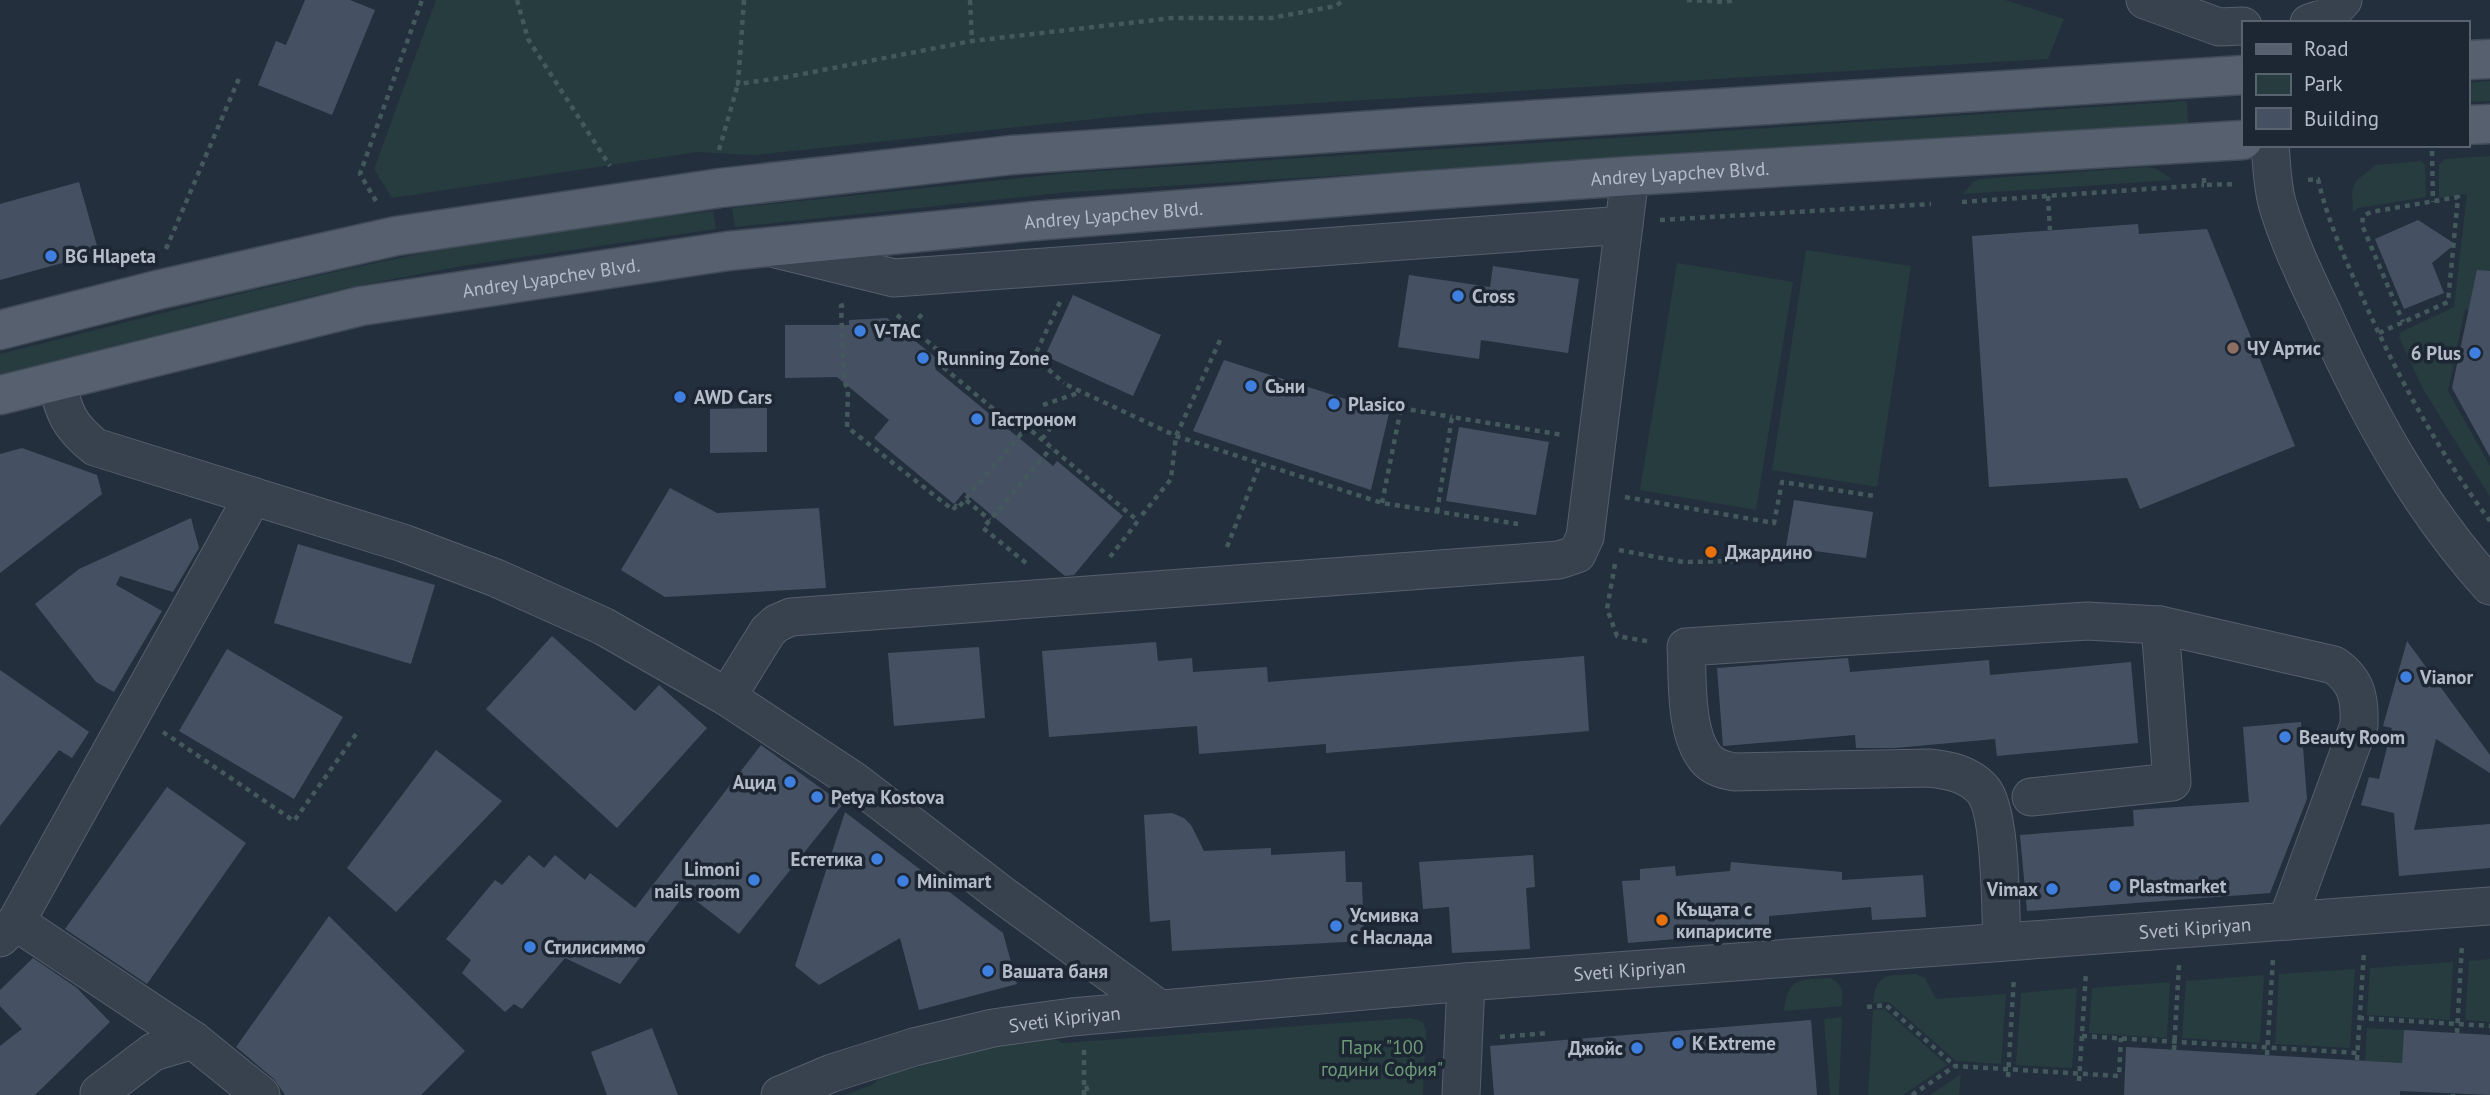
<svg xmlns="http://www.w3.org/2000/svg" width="2490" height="1095" font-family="'PT Sans',sans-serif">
	<rect width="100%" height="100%" fill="#242f3e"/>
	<g fill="#263c3f">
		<path d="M436 0H2005L2064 19 2048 59 1151 113 755 155 697 152 392 198 374 169Z"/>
		<path d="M2490 81V101L2467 102V83Z"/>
		<path d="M2187 101 2188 123 1070 192 735 227 732 208 1069 173Z"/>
		<path d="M2490 156V314L2465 309 2448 391 2490 466V497L2423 389 2399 337 2401 332 2454 307 2467 194 2439 198V165L2444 159Z"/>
		<path d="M2421 161 2425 165 2426 197 2358 208 2353 212 2352 192 2356 181 2376 165Z"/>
		<path d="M2147 167 2157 169 2173 180 1963 194 1973 182 1980 179Z"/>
		<path d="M713 211 716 229 462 266 341 289 0 374V354C144 318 289 279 435 251 527 233 620 222 713 211Z"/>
		<path d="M1806 250 1911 266 1877 487 1772 470Z"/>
		<path d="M1677 263 1793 282 1756 510 1640 490Z"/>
		<path d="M2490 959V1022L2465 1020 2469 961Z"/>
		<path d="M2453 962 2450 1020 2367 1015 2370 968Z"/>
		<path d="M2355 969 2350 1048 2275 1044 2279 974Z"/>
		<path d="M1916 974 1925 978 1936 999 2006 994 2001 1064 1956 1061 1889 1002 1873 1003C1876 971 1889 976 1916 974Z"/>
		<path d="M2264 975 2260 1043 2182 1038 2186 981Z"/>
		<path d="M1830 978C1844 985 1843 992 1842 1006L1784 1011C1788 976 1800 980 1830 978Z"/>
		<path d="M2170 982 2167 1038 2089 1033 2092 988Z"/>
		<path d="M2077 988 2072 1068 2016 1065 2021 993Z"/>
		<path d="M1884 1009 1947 1065 1903 1095H1868L1873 1010Z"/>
		<path d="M1842 1017 1839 1095H1830L1824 1019Z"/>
		<path d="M1411 1018 1423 1022 1426 1031 1423 1095H845L874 1084 880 1077 998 1045 1053 1038 1062 1043Z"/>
		<path d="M2367 1028 2404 1030 2402 1063 2365 1061Z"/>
		<path d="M1961 1074 1959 1095H1930Z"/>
	</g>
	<g fill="#455162">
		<path d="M305 0H350L375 10 332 115 258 85 276 41 286 45Z"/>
		<path d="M79 182 99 253 0 280V204Z"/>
		<path d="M2418 220 2455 244 2432 263 2444 293 2404 309 2375 239Z"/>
		<path d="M2138 224 2139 234 2207 229 2295 446 2140 509 2127 478 1989 487 1972 236Z"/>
		<path d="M1493 266 1579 279 1568 353 1481 340 1479 359 1398 347 1409 275 1490 287Z"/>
		<path d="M2477 270 2490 271V457L2452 388Z"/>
		<path d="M1073 295 1161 335 1133 396 1045 356Z"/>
		<path d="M887 318 941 362 935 369 1053 466 1057 461 1123 516 1074 575 1065 576 964 492 954 504 874 438 889 420 837 377 785 378V325H849V320Z"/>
		<path d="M1224 360 1389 413 1371 490 1193 431Z"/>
		<path d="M767 408V452L710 453V409Z"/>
		<path d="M1459 427 1549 442 1536 515 1446 501Z"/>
		<path d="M22 448 97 475 102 494 0 573V454Z"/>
		<path d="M670 488 717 513 819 508 826 588 665 597 621 570Z"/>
		<path d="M1794 500 1873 512 1866 558 1786 547Z"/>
		<path d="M191 518 199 548 173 592 120 576 116 585 162 611 114 692 96 682 35 604 79 569Z"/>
		<path d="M298 544 435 585 411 664 274 623Z"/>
		<path d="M552 636 635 711 659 685 707 728 617 828 486 709Z"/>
		<path d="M2407 641 2490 755V773L2436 739 2414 830 2490 824V868L2399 876 2394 813 2361 805 2369 777 2379 779 2392 728 2383 726Z"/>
		<path d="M1156 642 1158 661 1192 658 1193 672 1267 667 1268 682 1584 656 1589 731 1326 753V744L1199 754 1197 726 1049 737 1042 651Z"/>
		<path d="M979 647 985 718 894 726 888 653Z"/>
		<path d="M227 649 343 717 294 799 179 731Z"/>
		<path d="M1848 658 1850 672 1989 660 1990 675 2131 662 2138 743 1997 756 1995 739 1895 748H1856L1855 735 1723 746 1717 668Z"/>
		<path d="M0 670 89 732 72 758 59 750 0 826Z"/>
		<path d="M2301 722 2307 799 2270 893 2027 911 2020 835 2134 826 2133 810 2249 802 2243 727Z"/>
		<path d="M761 745 843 804 739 934 686 893 645 945 648 947 620 984 565 958 522 1009 514 1004 505 1012 462 973 471 960 446 939 495 880 502 885 529 855 544 868 555 855 585 880 590 873 635 908Z"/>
		<path d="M436 750 502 801 396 912 347 868Z"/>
		<path d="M167 787 246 843 147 984 65 929Z"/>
		<path d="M845 812 1003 933 1017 984 919 1010 900 938 819 985 795 966Z"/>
		<path d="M1172 813 1184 818 1191 825 1204 851 1271 848V855L1345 851 1346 882H1362L1364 941 1172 951 1170 920 1150 922 1144 815Z"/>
		<path d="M1533 855 1535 887 1526 888 1530 949 1452 953 1449 907 1423 909 1419 862Z"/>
		<path d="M1731 862 1842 872V880L1923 875 1926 917 1872 920 1871 907 1769 916V927L1699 930 1700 937 1628 943 1622 881 1640 880V869L1675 866 1676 876 1730 871Z"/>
		<path d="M329 916 465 1051 421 1095H285L274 1079 236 1047Z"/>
		<path d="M33 958 77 988 110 1022 35 1095H0V1046L22 1029 0 1006V990Z"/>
		<path d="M1811 1020 1817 1095H1494L1490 1046Z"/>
		<path d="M652 1028 678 1095H607L591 1052Z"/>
		<path d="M2404 1030 2490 1035V1095L2400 1091V1095H2124L2126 1047 2402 1063Z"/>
	</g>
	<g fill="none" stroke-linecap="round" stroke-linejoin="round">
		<defs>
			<g id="minor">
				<path d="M2145 0 2219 27 2243 26"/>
				<path d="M2309 23 2327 17 2343 0"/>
				<path d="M2270 145C2272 165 2272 184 2277 203 2288 241 2307 280 2324 316 2368 414 2418 506 2490 586"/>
				<path d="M776 249 894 278 1624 225"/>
				<path d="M56 381C65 414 68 425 95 447L403 543 496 578 603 626 727 697 853 780 1001 894 1158 1008"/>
				<path d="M727 697 768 631 777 623 791 617 1559 560 1577 554 1585 537 1630 176"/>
				<path d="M2031 797 2172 782 2160 625"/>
				<path d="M16 922 193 1040 261 1095"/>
				<path d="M0 938 16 922 253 496"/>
				<path d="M2002 942C2000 910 2002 813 1983 790 1969 774 1949 770 1929 768L1734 772C1725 770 1715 768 1708 761 1684 736 1688 680 1686 647L2087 621 2160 625 2334 665C2357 681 2360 698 2359 725L2287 921"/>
				<path d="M99 1093 153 1052 193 1040"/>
				<path id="s1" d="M780 1095 832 1073 914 1047 993 1028 1072 1017 1466 982 2490 906"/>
				<path d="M1461 1095 1466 982"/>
			</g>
			<g id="major">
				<path d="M2467 60 2490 59"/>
				<path d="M2467 125 2490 124"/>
				<path d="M0 330 157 290 396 236 720 188 1012 155 1418 127 2243 75"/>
				<path id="s2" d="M0 395 361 306 728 251 1034 221 1415 191 1630 176 2243 140"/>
			</g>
		</defs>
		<use href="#minor" stroke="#565f6c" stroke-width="39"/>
		<use href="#major" stroke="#414a57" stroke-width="41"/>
		<g stroke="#44595c" stroke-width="4.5" stroke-dasharray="5 5" stroke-linecap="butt">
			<path d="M517 0 528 39 610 166"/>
			<path d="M744 0 738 84 787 77 972 41 1172 18H1271L1336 6 1343 0"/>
			<path d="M970 0 972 41"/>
			<path d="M1687 0 1724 2 1734 0"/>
			<path d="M719 150 738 84"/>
			<path d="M2432 151 2433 202"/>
			<path d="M2204 178V185L2237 184"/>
			<path d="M2308 180 2318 179C2327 219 2344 257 2361 294 2396 374 2438 451 2490 521"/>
			<path d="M2048 196 2050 230"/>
			<path d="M376 201 360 174 422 0"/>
			<path d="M1962 202 2204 185"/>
			<path d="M1660 220 1931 204"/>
			<path d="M166 249 240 76"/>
			<path d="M1060 302 1034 357 1064 383"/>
			<path d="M844 305 841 306 844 381 848 390 847 427 953 510 956 506 958 508 1027 427 1138 521 1110 557"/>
			<path d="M897 315 911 327 923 313"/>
			<path d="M911 327 949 360 943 367 1022 433"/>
			<path d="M2379 333 2448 302 2458 197 2371 212 2363 216 2362 225 2403 322"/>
			<path d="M1067 385 1176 436 1382 503 1518 524"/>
			<path d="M1043 405 1081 392"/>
			<path d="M1401 408 1452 417"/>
			<path d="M1042 439 1058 418"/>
			<path d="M1625 497 1774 523 1782 482 1874 496"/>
			<path d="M966 500 990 520"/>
			<path d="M1382 503 1403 398"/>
			<path d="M1437 512 1452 417 1563 435"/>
			<path d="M1142 515 1171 479 1176 436 1222 336"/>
			<path d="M1227 547 1260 464"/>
			<path d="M1619 550 1683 562 1737 561"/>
			<path d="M1026 563 983 528 1051 448"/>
			<path d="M1615 564 1607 609 1617 636 1652 642"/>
			<path d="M163 732 294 821 359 730"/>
			<path d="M1867 1007 1886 1005 1955 1066"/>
			<path d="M2359 1018 2490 1026"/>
			<path d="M2457 1033 2462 944"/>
			<path d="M2082 1036 2357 1053"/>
			<path d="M1500 1037 1548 1033"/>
			<path d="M1084 1050V1095"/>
			<path d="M2174 1050 2179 965"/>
			<path d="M2267 1055 2273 958"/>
			<path d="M2357 1060 2364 951"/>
			<path d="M2008 1077 2014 977"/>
			<path d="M2079 1081 2086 972"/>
			<path d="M1086 1086 1089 1095"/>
			<path d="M1912 1095 1955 1066 2119 1076 2121 1038"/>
			<path d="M2453 1095V1094"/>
		</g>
		<use href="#minor" stroke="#38414e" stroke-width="37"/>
		<use href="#major" stroke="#56606e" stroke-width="38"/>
	</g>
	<g fill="#3f7fe0" stroke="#1d2633" stroke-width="2.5">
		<circle cx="51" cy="256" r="7"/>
		<circle cx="1458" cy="296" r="7"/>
		<circle cx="860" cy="331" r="7"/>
		<circle cx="2475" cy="353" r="7"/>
		<circle cx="923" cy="358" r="7"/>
		<circle cx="1251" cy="386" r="7"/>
		<circle cx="680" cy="397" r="7"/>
		<circle cx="1334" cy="404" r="7"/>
		<circle cx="977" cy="419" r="7"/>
		<circle cx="2406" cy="677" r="7"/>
		<circle cx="2285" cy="737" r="7"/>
		<circle cx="790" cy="782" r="7"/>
		<circle cx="817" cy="797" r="7"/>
		<circle cx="877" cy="859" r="7"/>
		<circle cx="754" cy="880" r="7"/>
		<circle cx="903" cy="881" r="7"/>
		<circle cx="2115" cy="886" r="7"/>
		<circle cx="2052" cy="889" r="7"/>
		<circle cx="1336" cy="926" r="7"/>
		<circle cx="530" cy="947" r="7"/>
		<circle cx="988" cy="971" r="7"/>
		<circle cx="1678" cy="1043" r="7"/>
		<circle cx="1637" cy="1048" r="7"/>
	</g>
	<circle fill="#8d6e63" stroke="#1d2633" stroke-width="2.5" cx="2233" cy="348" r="7"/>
	<g fill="#e8710a" stroke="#1d2633" stroke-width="2.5">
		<circle cx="1711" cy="552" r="7"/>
		<circle cx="1662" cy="920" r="7"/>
	</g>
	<g text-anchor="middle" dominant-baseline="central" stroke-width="7" stroke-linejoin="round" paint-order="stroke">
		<g font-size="19" fill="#b4bcc9" stroke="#1d2633">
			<text stroke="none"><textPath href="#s2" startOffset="1698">Andrey Lyapchev Blvd.</textPath></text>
			<text stroke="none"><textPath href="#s2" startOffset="1130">Andrey Lyapchev Blvd.</textPath></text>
			<text stroke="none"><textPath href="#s2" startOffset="564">Andrey Lyapchev Blvd.</textPath></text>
			<text stroke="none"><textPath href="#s1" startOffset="1430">Sveti Kipriyan</textPath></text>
			<text stroke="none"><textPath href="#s1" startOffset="863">Sveti Kipriyan</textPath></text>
			<text stroke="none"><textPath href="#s1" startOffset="296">Sveti Kipriyan</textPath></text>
		</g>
		<g font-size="19" font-weight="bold" fill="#b4bcc9" stroke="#1d2633" text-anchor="start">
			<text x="65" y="256">BG Hlapeta</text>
			<text x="1472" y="296">Cross</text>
			<text x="874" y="331">V-TAC</text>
			<text x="2247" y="348">ЧУ Артис</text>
			<text x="2461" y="353" text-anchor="end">6 Plus</text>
			<text x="937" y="358">Running Zone</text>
			<text x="1265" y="386">Съни</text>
			<text x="694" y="397">AWD Cars</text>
			<text x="1348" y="404">Plasico</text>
			<text x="991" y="419">Гастроном</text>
			<text x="1725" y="552">Джардино</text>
			<text x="2420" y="677">Vianor</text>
			<text x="2299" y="737">Beauty Room</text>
			<text x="776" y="782" text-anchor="end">Ацид</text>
			<text x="831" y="797">Petya Kostova</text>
			<text x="863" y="859" text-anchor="end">Естетика</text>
			<text x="740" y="869" text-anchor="end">Limoni<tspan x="740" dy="22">nails room</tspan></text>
			<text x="917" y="881">Minimart</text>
			<text x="2129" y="886">Plastmarket</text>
			<text x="2038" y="889" text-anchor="end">Vimax</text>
			<text x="1676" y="909">Къщата с<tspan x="1676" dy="22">кипарисите</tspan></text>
			<text x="1350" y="915">Усмивка<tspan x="1350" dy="22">с Наслада</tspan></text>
			<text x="544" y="947">Стилисиммо</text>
			<text x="1002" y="971">Вашата баня</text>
			<text x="1692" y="1043">K Extreme</text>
			<text x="1623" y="1048" text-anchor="end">Джойс</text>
		</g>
		<g font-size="19" fill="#6b9a76" stroke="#1d2633">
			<text x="1382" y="1047">Парк "100<tspan x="1382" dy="22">години София"</tspan></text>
		</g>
	</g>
	<rect x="2242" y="21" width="228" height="126" fill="#1d2633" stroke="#59626f" stroke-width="2"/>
	<rect x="2256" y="44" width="35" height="10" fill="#56606e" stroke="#59626f" stroke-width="2"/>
	<text x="2304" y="56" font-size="21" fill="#b4bcc9">Road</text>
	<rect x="2256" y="74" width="35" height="21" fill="#263c3f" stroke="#59626f" stroke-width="2"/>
	<text x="2304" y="91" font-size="21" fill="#b4bcc9">Park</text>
	<rect x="2256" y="108" width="35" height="21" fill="#455162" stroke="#59626f" stroke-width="2"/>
	<text x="2304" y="126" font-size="21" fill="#b4bcc9">Building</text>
</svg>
